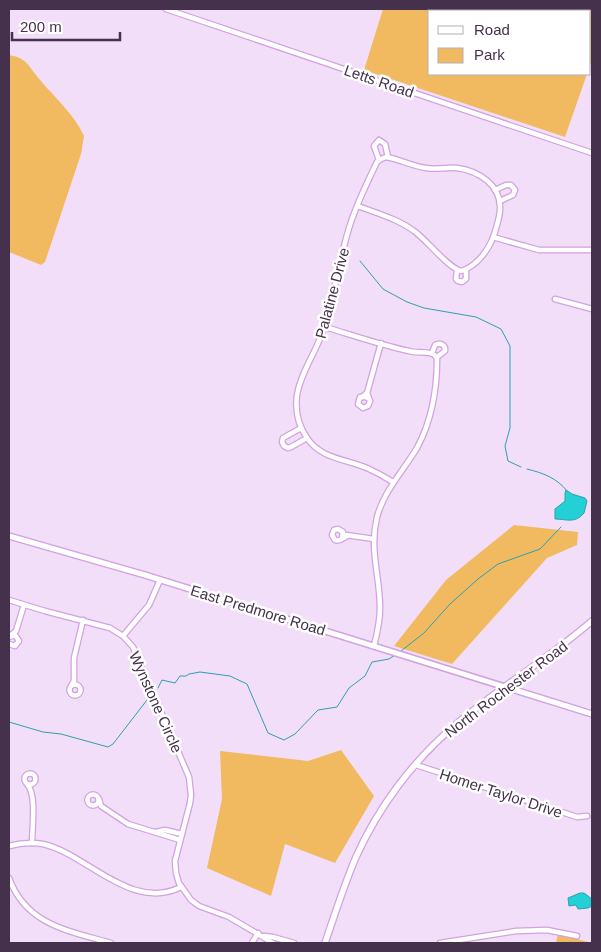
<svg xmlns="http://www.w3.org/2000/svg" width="601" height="952" font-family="Arial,sans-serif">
	<rect width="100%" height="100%" fill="#f3def9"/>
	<g fill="#f1ba60">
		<path d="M383 9H592V59L590 66V11H430V74H587L565 137 364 70Z"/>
		<path d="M9 55C14 56 19 57 23 60 31 66 34 74 41 81 56 99 74 114 84 136L81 154 45 262 41 265 9 252Z"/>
		<path d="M514 525 578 532 577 545 547 558 452 664 394 646 446 580Z"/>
		<path d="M341 750 374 796 335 863 285 844 271 896 207 868 222 799 220 751 308 761Z"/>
		<path d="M558 934 592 943H556Z"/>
	</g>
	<g fill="#23d0d5" stroke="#2da0ac">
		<path d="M566 490 572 494 585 498 587 501 584 513C575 524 566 519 555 519V509L565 501V493Z"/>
		<path d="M580 893H584L592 899V906L588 908 578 909 576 905 569 906 568 898Z"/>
	</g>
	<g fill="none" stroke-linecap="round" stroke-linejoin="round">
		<g stroke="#2da0ac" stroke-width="1">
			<path d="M360 261 383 289 407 302 424 308 476 317 501 329 510 346V428L505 446 508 461 521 467"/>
			<path d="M527 469C543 473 557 478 567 491"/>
			<path d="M401 651 424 633 450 604 478 579 498 564 540 549 561 527"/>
			<path d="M158 688 162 680 175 683 180 676H186L189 674 200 672 230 676 247 684 268 733 284 740 295 734 318 710 337 707 349 688 365 676 372 662 389 659 395 655"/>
			<path d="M9 722 43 732 61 734 108 747 113 744 147 700"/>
		</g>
		<defs>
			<g id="minor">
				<path d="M166 9 592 153"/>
				<path d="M379 160 374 146 379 140 385 144 388 157"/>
				<path d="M495 190 506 185H511L515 190 513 195 500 201"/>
				<path d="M358 206C376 213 398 219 414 231 427 240 447 267 461 271 478 266 490 248 495 232 497 224 500 217 500 209 501 185 479 171 457 168 447 167 437 170 426 168 412 166 399 159 386 157L381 159 377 162C367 183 357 203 350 225 339 259 335 294 324 328 317 351 301 371 297 395 295 410 298 425 307 438 321 459 346 459 367 468 376 472 385 477 393 482"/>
				<path d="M493 237 539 250H592"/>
				<path d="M457 270 456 279 458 281 462 282 466 279V270"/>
				<path d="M555 299 592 309"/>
				<path d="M325 327C352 335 381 345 409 351 418 354 434 349 437 359 437 390 432 420 417 448 403 471 384 491 377 517 369 550 380 576 380 608 380 621 377 634 374 646"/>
				<path d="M432 353 435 345C440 342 446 345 445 351L437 357"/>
				<path d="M367 393 370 401 368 406 363 408 358 404 360 397H366L369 399"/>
				<path d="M362 397 367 393 381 343"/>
				<path d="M301 428 283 438 282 442 284 446 288 448 291 447 307 438"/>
				<path d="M346 535 374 539"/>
				<path d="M342 539 343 532 338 529 334 530 332 535 335 540C340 542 343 538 347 536"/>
				<path d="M9 600 45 611 110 628 123 636 133 647 189 777 191 795 190 803 175 861 176 873 179 883 191 900 199 906 229 917 273 943"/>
				<path d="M11 635 16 631 24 605"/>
				<path d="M123 636 149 605 160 580"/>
				<path d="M9 637 15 635 19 641 15 646 9 644"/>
				<circle cx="75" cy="690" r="5.5"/>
				<path d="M71 686 74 681V658L83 620"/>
				<path d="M416 765 577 817 587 816"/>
				<circle cx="30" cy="779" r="5.5"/>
				<path d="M27 784C37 794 32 829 32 843"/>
				<circle cx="93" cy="800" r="5.5"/>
				<path d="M99 799 101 806 128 824 180 840"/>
				<path d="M156 832 165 830 182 834"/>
				<path d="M9 846C20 843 32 842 43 844 87 854 131 912 181 887"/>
				<path d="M9 878C26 925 69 931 111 943"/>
				<path d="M264 936 273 937 294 943"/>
				<path d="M252 943 258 933"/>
				<path d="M440 943 516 931 547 930 577 936"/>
			</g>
			<path id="tertiary" d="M9 536 145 575 592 714"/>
			<path id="secondary" d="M325 943C335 914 344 885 356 857 378 808 412 762 453 727 497 689 548 659 592 621"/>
		</defs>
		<use href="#minor" stroke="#d2a1e2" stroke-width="7"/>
		<use href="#tertiary" stroke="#d2a1e2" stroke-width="8"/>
		<use href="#secondary" stroke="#d2a1e2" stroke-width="8"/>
		<use href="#minor" stroke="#fff" stroke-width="4.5"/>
		<use href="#tertiary" stroke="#fff" stroke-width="5"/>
		<use href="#secondary" stroke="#fff" stroke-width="5.5"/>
	</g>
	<g text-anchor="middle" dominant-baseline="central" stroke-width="5" stroke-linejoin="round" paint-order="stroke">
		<g font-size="15" fill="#45314c" stroke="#fff">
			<text transform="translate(379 81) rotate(19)">Letts Road</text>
			<text transform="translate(332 293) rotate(-75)">Palatine Drive</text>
			<text transform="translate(258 610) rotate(17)">East Predmore Road</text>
			<text transform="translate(506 689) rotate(-37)">North Rochester Road</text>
			<text transform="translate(156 702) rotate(66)">Wynstone Circle</text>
			<text transform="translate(501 793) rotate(18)">Homer Taylor Drive</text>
		</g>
	</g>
	<rect width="601" height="952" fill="none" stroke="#45314c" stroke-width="20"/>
	<rect x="428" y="10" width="162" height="65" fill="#ffffff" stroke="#b5adb7"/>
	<rect x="438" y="26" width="25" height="8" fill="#ffffff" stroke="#b5adb7"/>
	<text x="474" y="35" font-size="15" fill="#45314c">Road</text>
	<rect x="438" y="48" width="25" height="15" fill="#f1ba60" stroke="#b5adb7"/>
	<text x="474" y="60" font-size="15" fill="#45314c">Park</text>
	<path d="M12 32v8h108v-8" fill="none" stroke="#45314c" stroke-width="2.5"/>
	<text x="20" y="32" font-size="15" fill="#45314c" stroke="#ffffff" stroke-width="4" paint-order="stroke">200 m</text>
</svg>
